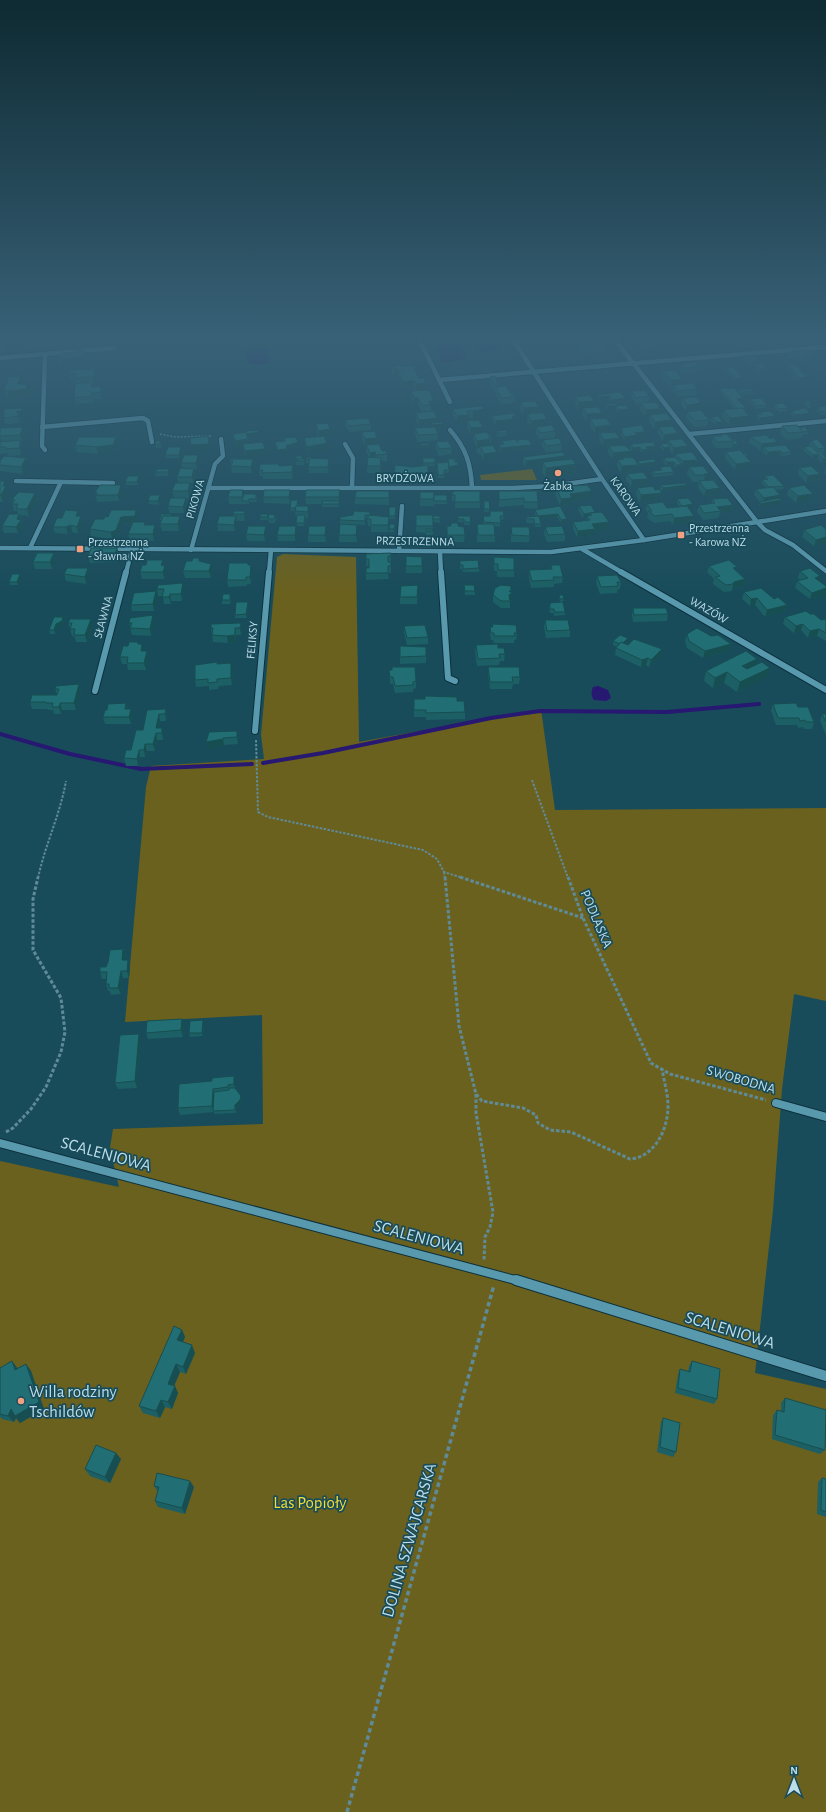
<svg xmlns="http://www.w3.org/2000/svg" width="826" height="1812" font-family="'Alegreya Sans',sans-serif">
	<rect width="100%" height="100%" fill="#194c5b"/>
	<g fill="#6b611e">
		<path d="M532 469 537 480H481L480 475Z"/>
		<path d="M283 554 356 557 359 742 541 709 555 810 826 808V1001L794 994 782 1089 773 1210 755 1373 826 1389V1812H0V1161L119 1187 110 1148 113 1129 263 1124 262 1015 125 1022 146 787 151 766 264 759 261 735 277 557Z"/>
	</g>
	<g fill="#271871">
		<path d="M430 341 456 342 465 351V358L449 362 439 363 442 361 436 349 438 345Z"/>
		<path d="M471 341H497L500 347 496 350 479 352 472 344Z"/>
		<path d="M252 348 260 347 267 350 269 363 261 365 249 363 245 352Z"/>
		<path d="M598 686 608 690 611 698 606 701 594 700C591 696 591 692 593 687Z"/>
	</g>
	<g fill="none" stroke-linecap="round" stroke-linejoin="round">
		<g stroke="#271871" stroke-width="4">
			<path d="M0 734 70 754 141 769 252 764"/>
			<path d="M263 763 323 753 491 718 540 711 667 712 759 704"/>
		</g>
		<defs>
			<g id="minor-far3">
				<path d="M420 341 450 402"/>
				<path d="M514 341 602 479 644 540"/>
				<path d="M616 341 757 522 765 530 793 545 826 571"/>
				<path d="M45 354 42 446 45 450"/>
				<path d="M0 358 114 348"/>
				<path d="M439 380 826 347"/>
				<path d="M42 427 143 418 148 421 152 442"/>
				<path d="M450 430C466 448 471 464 472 488"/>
				<path d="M690 434 826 421"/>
				<path d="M345 444 353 458 352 488"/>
				<path d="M16 481 113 483"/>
				<path d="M208 488H513L551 486 602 479"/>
				<path d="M0 548 551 552 644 540 826 511"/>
				<path d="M30 548 61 482"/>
				<path d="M582 549 623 573"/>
				<path d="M191 550 215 464 223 456 221 439"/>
				<path d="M399 551 402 506"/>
				<path d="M440 552 441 573"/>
				<path d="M126 573 132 549"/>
				<path d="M269 573 271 550"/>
			</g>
			<g id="minor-far2">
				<path d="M441 572 448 678 455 681"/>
				<path d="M621 572 826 690"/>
				<path d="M95 691 126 572"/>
				<path d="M255 731 269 572"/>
			</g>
			<g id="minor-far1">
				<path d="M776 1103 826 1117"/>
				<path d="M0 1143 519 1281"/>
			</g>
			<path id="minor" d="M516 1280 826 1376"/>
		</defs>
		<use href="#minor-far3" stroke="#0d303b" stroke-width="6"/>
		<use href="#minor-far2" stroke="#0d303b" stroke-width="8"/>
		<use href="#minor-far1" stroke="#0d303b" stroke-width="10"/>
		<use href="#minor" stroke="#0d303b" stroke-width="12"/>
		<path stroke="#5f8a97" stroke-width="1.5" stroke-dasharray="2 1.5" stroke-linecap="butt" d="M160 434 175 437 212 436"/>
		<g stroke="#5f8a97" stroke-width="2" stroke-dasharray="2.5 1.5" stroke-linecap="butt">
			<path d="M256 740 258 812 268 817 423 850 437 859 444 872 463 878"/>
			<path d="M532 780 568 878"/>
			<path d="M444 872 445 878"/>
			<path d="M38 878C45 845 60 815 66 781"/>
		</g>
		<g stroke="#5f8a97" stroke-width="3" stroke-dasharray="3.5 2" stroke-linecap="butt">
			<path d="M445 877 459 1026 476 1094 482 1101 523 1108 536 1115 538 1123 550 1130 571 1132 630 1159C655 1157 668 1129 668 1106 668 1094 664 1081 662 1069"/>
			<path d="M460 877 583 918"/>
			<path d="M568 877 583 918 651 1063 670 1074 766 1100"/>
			<path d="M476 1094V1113L493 1212 490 1227 485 1237 484 1261"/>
			<path d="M6 1132 13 1128 31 1109 46 1087 61 1052 65 1032 61 998 33 950V899L38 877"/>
		</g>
		<path stroke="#5f8a97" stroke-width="3.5" stroke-dasharray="4.5 3" stroke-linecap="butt" d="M347 1812 494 1285"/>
		<use href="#minor-far3" stroke="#5899ae" stroke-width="4.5"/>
		<use href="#minor-far2" stroke="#5899ae" stroke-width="6"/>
		<use href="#minor-far1" stroke="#5899ae" stroke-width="8"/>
		<use href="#minor" stroke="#5899ae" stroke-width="10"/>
	</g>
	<g fill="#1c5f64">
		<path d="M0 341H7L6 352H0Z"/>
		<path d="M26 341H40V347L27 348Z"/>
		<path d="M578 341H603L606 345 605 351 583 353 578 346Z"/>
		<path d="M640 341H657L661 344 660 351 644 352 639 344Z"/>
		<path d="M680 341H703L702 343 693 344V346L685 347Z"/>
		<path d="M746 341H765H762V343L751 345Z"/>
		<path d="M84 350 85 356V363L63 366 62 363H58L57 356 75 353Z"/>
		<path d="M789 352 813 354 812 358H806L805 361 795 362 788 355Z"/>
		<path d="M743 356 759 363 767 368 766 371 758 372 753 367 754 364 748 365 743 359Z"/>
		<path d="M681 364 698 367 697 373 685 374 680 371Z"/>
		<path d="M787 364 805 375 812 376 811 379 799 381 792 378 793 375 786 367Z"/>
		<path d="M392 366 417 367V374L419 378 426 390 416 391 414 387 403 388 398 375H394L392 373Z"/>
		<path d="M725 367 743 378 742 381H736L725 370Z"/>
		<path d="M823 367H826V374L823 371Z"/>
		<path d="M95 369 96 375 95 383H92V387L102 392V399H93V403L76 404 74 398 75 384V380H70L69 374Z"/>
		<path d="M663 371 682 379 681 384 697 389 696 395 677 397 672 391 673 386 671 387 662 378Z"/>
		<path d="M490 377 498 384V387L510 393 515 395V401L512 402V404H501L495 394V390H494L489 383Z"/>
		<path d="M22 382V384L29 390 28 395 9 397 6 396 4 390Z"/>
		<path d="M719 389 742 401 740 402 746 408 745 412 749 416 747 423 729 425 722 417 724 410 735 409 719 392Z"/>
		<path d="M740 389 754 391V394L742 395 739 392Z"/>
		<path d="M411 391 434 407H431V411L422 412 418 404H414L411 398Z"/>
		<path d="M632 391 649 396V402L661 406 660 413H658V414L672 420 671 426 677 439 697 466H703L707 480 718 495 704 496 698 488 699 482H693L687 474 689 467 676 468 674 465 666 466 663 461 664 458 675 457V454H673L670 451H663L660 447 661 444 667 443 668 441H663L658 434 659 428 654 429 649 421 650 416H645L640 409 641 403 636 404 631 397Z"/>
		<path d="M598 395 625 398V401L612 403 609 399 599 400 598 398Z"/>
		<path d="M575 397 594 401 593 407 578 409 575 403Z"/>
		<path d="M682 398 701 403 700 410 686 411 681 405Z"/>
		<path d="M750 399 767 405 766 408 756 409 750 402Z"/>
		<path d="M805 400 812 405 811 408H808L804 404Z"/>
		<path d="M520 402 539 407 538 413 546 425 531 427 527 421 528 415 530 414 523 415 520 409Z"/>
		<path d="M605 404 617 406 628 412 619 413 616 409 607 410 605 407Z"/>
		<path d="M775 404 788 408 787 411 779 412 774 407Z"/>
		<path d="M826 406V415H821L817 411 818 407Z"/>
		<path d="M22 408 24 414 23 417 20 418V423L5 424 4 418Z"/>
		<path d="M583 408 602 413V418L610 432 595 433 590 426V420L586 421 582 415Z"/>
		<path d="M453 409H484V416L473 418H469V421L482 433 492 437 491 443H489V446L497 452 496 459 484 460 481 455 477 453V447L473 440 474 434H470L467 428V421L457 422 453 416Z"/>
		<path d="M792 411 809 416 795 418 791 414Z"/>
		<path d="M687 412 709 420 707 426 694 427 686 418Z"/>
		<path d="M760 412 774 419 760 421 757 417V414H760Z"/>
		<path d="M416 413 437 418V422L443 427 436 428 438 434V440L418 442 415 435V428L432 427 431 425 419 426 416 420Z"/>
		<path d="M492 416 516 419 514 420V423L496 425 492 419Z"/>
		<path d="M711 417 723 425H716L710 420Z"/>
		<path d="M345 420 371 424V430L350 432 345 426Z"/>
		<path d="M316 424 330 429 331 436 325 437 327 443V450L308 454 305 445 304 438 318 437 316 430Z"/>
		<path d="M782 426 800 428 808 431V434L802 435 801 438 786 440 780 433Z"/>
		<path d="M23 427 25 433 22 441H21L22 447 21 455 8 456 7 453 0 454V442H2L1 439H0V428Z"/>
		<path d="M536 427 555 431V438L539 439 536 433Z"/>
		<path d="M621 428 644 435 637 436V439L625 440 621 435V432L620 431Z"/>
		<path d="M497 431 507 433V436L498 437 497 435Z"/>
		<path d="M362 432 377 444 382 451 387 454V461H381L380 473H367V466L369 457 366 451V446H365L362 439Z"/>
		<path d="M600 433 620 438 619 445 603 446 599 440Z"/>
		<path d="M233 434 248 439V444L265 456 246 458 243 447H236L234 440Z"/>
		<path d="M721 434 733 440 737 448H716L712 443 713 436H721Z"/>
		<path d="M116 437 117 444 114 452 98 454 77 452 75 445Z"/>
		<path d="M750 437 776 446 791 452 790 455 781 456 780 454 767 456 762 451H761L749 443Z"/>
		<path d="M517 440 531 448 501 451 499 448V445L502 444V441H517Z"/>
		<path d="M543 440 562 444 561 451 546 452 542 446Z"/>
		<path d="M811 441 825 448 823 455 826 462 822 463 818 458H812L803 450 804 447 809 446Z"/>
		<path d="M436 442 452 448 451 454 439 456 436 449Z"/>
		<path d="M155 444H162L161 448H156Z"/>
		<path d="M631 444 655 449 647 450V453H642L640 450 632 451 630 448Z"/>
		<path d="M609 446 632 451 631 457 627 458 637 464 638 461 655 465 639 467 638 466 637 471 621 473 617 466 618 460 622 459V458L612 459 608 453Z"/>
		<path d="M181 447 182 451 180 458H166L165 455Z"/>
		<path d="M726 452 743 453 748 456 747 458 751 462 749 468 735 470 725 458Z"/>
		<path d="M302 456V459H305L304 465H296V459Z"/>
		<path d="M565 456V460L576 464 574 474 545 477 542 472 543 466 525 468 523 463V457Z"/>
		<path d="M312 458 329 466 328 473H309L308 467 309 463H306V459Z"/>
		<path d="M423 458H435V466H428V481L394 480V474L412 467 423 466Z"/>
		<path d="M253 459 254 466 251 473H232L230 461Z"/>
		<path d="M0 461 28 464 23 474 0 471Z"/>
		<path d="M199 461 197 469H194L195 475 193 483H190L191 490 189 498H186L187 505 184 513H169L168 506 174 498 172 491 178 483 177 477 182 468 181 463Z"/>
		<path d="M448 462 458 472 444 473V478H438L437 463Z"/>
		<path d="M279 464V466L293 465 294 472 293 479H263V476H260L259 470Z"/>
		<path d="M660 467 674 472 673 475 654 477 652 474 653 471 660 470Z"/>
		<path d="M826 467V475L824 474Z"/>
		<path d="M799 468 820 474 818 480 806 483 798 474Z"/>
		<path d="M155 472H170L168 476H156Z"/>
		<path d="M627 474 647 485 631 487 626 480Z"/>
		<path d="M0 476 7 488 6 489 8 493 3 502H0Z"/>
		<path d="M765 476 784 486 783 489 776 490 779 498 781 500 780 504 759 507 760 502 754 495 756 489 766 488 762 483V480L765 479Z"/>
		<path d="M140 480 138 485H126L125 482Z"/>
		<path d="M661 485 686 489 662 491 660 489Z"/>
		<path d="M556 487 591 498 571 501V505L560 506 555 494Z"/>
		<path d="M637 488 655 490 662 493 660 500 640 502 636 495Z"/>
		<path d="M789 488 811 500 796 503 787 495Z"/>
		<path d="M389 491V505L355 504V498Z"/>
		<path d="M499 491 538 502 537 509 524 508V505L499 507Z"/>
		<path d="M95 492H123L119 501 97 502Z"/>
		<path d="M420 492 434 495H447V504H434V506H420Z"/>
		<path d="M452 492 480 502V508H455V501H452Z"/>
		<path d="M35 493 37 500 29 516 20 515 23 527 18 533H4L2 526 18 514 17 511H14L12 504 13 503 12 499Z"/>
		<path d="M256 494 257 497 256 502H249V504H229L228 497Z"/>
		<path d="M263 497H291L290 504 264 503Z"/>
		<path d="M305 497H340L339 507H322V504H306Z"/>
		<path d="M161 499 159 505 149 504 148 501Z"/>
		<path d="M677 499 693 504 692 508H689L694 516 693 523 673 525 670 521 654 523 647 518 648 513 646 510 647 504 667 508 679 507 677 503Z"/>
		<path d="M712 499 733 505 732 512 720 513 719 518 703 520 697 512 699 505 711 504Z"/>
		<path d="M484 501 490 509 489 512H484Z"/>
		<path d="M298 504V506H308L309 513 308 518H306L304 526H297V518H296L295 511H291L290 508Z"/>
		<path d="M560 506 567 519V523H561L557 517 540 519 541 524V527H535L534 523H526V517L536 516 535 514V510Z"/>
		<path d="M579 506 595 512 609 522 608 529 595 531 594 535 577 537 573 529V522L587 521V517L583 518 578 510Z"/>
		<path d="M389 507H396L395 519H389L388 532H371V526H368L367 519H365V525L340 524V520L353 515H371L389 517Z"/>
		<path d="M245 511 246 518 245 521H236L237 523 235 531H218L217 524 234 516 233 514Z"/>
		<path d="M490 511 504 516 503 520H500V527L494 526 495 535V542H477V524H483V516H490Z"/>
		<path d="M172 514V516H180L181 523 179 531H162L160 524 162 520H160V517Z"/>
		<path d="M268 514V520H260V517Z"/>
		<path d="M275 515 276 518 275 523H269L268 519Z"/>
		<path d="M416 515 440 516V523L433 522V535H426V533L416 532Z"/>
		<path d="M81 516 83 523 78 534 72 532 68 534 55 533 53 527 62 518Z"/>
		<path d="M458 516H470V525H464V522H458Z"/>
		<path d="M138 517 136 522H145L146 525 157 532 154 541 130 540 128 534 133 523 122 524 117 536 112 539 91 536 90 529 104 519Z"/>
		<path d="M390 524H395L394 532H389Z"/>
		<path d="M357 525 358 532 357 542H339V535Z"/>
		<path d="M296 526 297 533 295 541H278L277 535Z"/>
		<path d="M447 526H458L465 535 464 542H447Z"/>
		<path d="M511 527 530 536 529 542H511Z"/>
		<path d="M545 527 565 534V541L547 542 544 534Z"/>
		<path d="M826 529V543L814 546 802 537 804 530Z"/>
		<path d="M266 533 265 541H247L246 534Z"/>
		<path d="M327 533 326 542H308V535Z"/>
		<path d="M117 548 119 555 117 562 90 563 88 556Z"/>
		<path d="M54 553 56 560 52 569H35L33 562Z"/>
		<path d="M391 553V573H388L389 579 366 580V568H369V566H366V554Z"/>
		<path d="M406 556 422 557V573H406Z"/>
		<path d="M494 557 514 570V577H497V571H494Z"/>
		<path d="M199 558 200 562 212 570 211 578H185L183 571 192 561Z"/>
		<path d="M460 561 479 568V572H463L462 569H460Z"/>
		<path d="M248 563V565L252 572 251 584H247V586L228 587 227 580Z"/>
		<path d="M551 565 563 577 562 583 554 584V587L531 588 529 577V570L550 569Z"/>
		<path d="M164 566H165L166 572 164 579H142L140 572Z"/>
		<path d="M709 566 736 570 745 579 744 586 732 589V591L724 592 713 584 714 579 707 572Z"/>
		<path d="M88 568 90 574 86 584 66 581 64 574Z"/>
		<path d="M800 571 819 580 826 595 810 599 795 588 797 581 800 580 798 578Z"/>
		<path d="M20 574 21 578 18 585H10L9 582Z"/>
		<path d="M597 576 621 582 620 589H618L617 593 600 594 596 583Z"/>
		<path d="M418 585 417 604H400V597Z"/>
		<path d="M464 585 475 591V595H465Z"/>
		<path d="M157 589 184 590 182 601H171V604H164L163 596H158Z"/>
		<path d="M156 591 158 598 154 611H132L131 605Z"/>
		<path d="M511 591V592L512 593V600L510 601V608H501L493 602V595Z"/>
		<path d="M744 592 774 599 787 605 785 611 765 617 755 605 750 606 742 599Z"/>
		<path d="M559 595 564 599 563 602 565 612V615L554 616V613H550L549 607 550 603 560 602 559 598Z"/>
		<path d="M231 598 230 604H222V600Z"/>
		<path d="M248 602V606L247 618H235V615Z"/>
		<path d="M633 608 668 614 667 621 633 622 632 615Z"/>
		<path d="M810 614 821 620H826V641L817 636 808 638 801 630 794 633 783 624 785 617Z"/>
		<path d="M70 619 93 626 87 642H76L74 636H72L70 629 68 623Z"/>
		<path d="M545 620 570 630V637L546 638 544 627Z"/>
		<path d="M64 621 63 625 57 628 55 634H50L49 630Z"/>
		<path d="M154 622 151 636 132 635 129 623Z"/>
		<path d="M241 623 242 630 241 635H236V642L228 643 213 642 211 628Z"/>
		<path d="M492 624 517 633 516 640H514V643H494L493 640H491L490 634V627H492Z"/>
		<path d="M404 626 428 637V644L407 645 404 633Z"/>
		<path d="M687 634 711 636 731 644 729 651 703 658 687 648 685 641Z"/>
		<path d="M613 641 627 642 625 644 660 656 649 667 646 665 641 667 615 655 616 648 617 647 613 645Z"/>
		<path d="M139 644 144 651H147L148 658 146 670H128L127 664H122L120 657 128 646Z"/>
		<path d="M476 645 498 648 505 654 504 661H500L499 665 477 666 475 652Z"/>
		<path d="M400 646 426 647V663L400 664Z"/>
		<path d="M218 664 233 670 232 685 219 686 218 689 209 690V686L196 687 195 680Z"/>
		<path d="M755 666 766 678 737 692 724 683 713 688 704 681 706 671Z"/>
		<path d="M488 667 520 677 519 684H513L512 689H490L488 674Z"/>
		<path d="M389 670 416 681V688L413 689V692L395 693 393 684H390Z"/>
		<path d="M79 684 81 691 76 710H62L61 714H54L53 710H48L47 709H32L30 702 57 695 55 689Z"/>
		<path d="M414 699 457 701 465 712V719L426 720V717H414Z"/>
		<path d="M126 703 128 709 132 716 131 724H105L103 717 107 710Z"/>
		<path d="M773 704 798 707 814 722 812 729H804L803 727 798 728 797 725H776L771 711Z"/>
		<path d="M166 709 167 716 166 721H160L159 728 164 735 163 740H157L155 751H147L145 757H140L138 766H126L124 758 131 750 143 730 147 710Z"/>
		<path d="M822 714H826V735L820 721Z"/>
		<path d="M237 731 238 738V744L224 745V746L208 749 206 742Z"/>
		<path d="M125 948 126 952 125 960H128L130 967 129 978H123L121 994 111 995 110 991H108L106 984 107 979H102L100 972Z"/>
		<path d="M182 1019 184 1025 183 1037 148 1039 146 1033Z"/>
		<path d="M204 1023 203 1036 190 1037 189 1033Z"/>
		<path d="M141 1040 137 1088 118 1089 115 1083Z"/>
		<path d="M236 1083V1089L241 1096 242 1100 241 1103 236 1108V1113L214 1114V1112L180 1115 178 1108 179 1084Z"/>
		<path d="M182 1330 185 1337 183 1342 195 1353 186 1374 180 1372 174 1385 178 1393 172 1409 165 1407 160 1418 143 1413 139 1406Z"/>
		<path d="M12 1361 17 1368 26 1364 31 1371 44 1409 20 1423 16 1418 14 1422 2 1419 0 1417V1368Z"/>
		<path d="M692 1361 717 1399 714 1404 675 1393 678 1374 680 1369 688 1371 689 1366Z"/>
		<path d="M785 1398 825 1450 820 1454 772 1439 773 1415 777 1410 781 1411V1403Z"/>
		<path d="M663 1418 676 1452 673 1457 657 1452 661 1422Z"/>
		<path d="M121 1459 110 1483 90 1476 85 1469Z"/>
		<path d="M822 1478 826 1479V1517L817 1514 818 1482Z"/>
		<path d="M154 1486 194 1487 185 1514 158 1507 155 1501 158 1492Z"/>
	</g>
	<g fill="#174e51">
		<path d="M4 341H7L6 352 4 345Z"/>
		<path d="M38 341H40V347Z"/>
		<path d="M752 341H763L762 343 751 345Z"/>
		<path d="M790 341H798V342L790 343Z"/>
		<path d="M693 343V346L685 347 686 344Z"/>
		<path d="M661 344 660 351 644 352 645 346Z"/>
		<path d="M84 350 85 356V363L63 366 61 360Z"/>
		<path d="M754 361H760L759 364H753Z"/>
		<path d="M417 367V374L414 369Z"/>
		<path d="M95 369 96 375 95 383 94 377Z"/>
		<rect x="394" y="369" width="4" height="6"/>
		<path d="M21 376 22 382 20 389 27 384 29 390 28 395 9 397 7 391 18 384Z"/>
		<path d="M812 376 811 379 799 381 800 378Z"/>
		<path d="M736 378H743L742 381H736Z"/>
		<path d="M682 379 681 385H673V386L671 387 672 380Z"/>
		<path d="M414 381V387L403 388V382Z"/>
		<path d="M426 383V390L416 391V384Z"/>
		<path d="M101 386 102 392V399L101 392Z"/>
		<path d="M610 396 609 399 599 400 600 397Z"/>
		<rect x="414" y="398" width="4" height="6"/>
		<path d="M625 398V401L612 403V400Z"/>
		<path d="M743 398 742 401 737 402V399Z"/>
		<path d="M429 401H434V407H431V405Z"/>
		<path d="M594 401 593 407 578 409 579 402Z"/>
		<path d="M701 403 700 410 686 411 687 405Z"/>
		<path d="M607 406H616V409L607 410Z"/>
		<path d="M661 406 660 413H658V415H650V416H645L646 410Z"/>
		<path d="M539 407 538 413 523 415 524 408Z"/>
		<path d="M22 408 24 414 23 417 20 418V423L16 412Z"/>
		<path d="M484 409V416L473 418V411Z"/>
		<path d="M629 409 628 412 619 413V410Z"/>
		<path d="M602 413V419H590V420L586 421 587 414Z"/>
		<path d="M810 413 809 416 795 418V415Z"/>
		<path d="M469 415V421L457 422V416Z"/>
		<path d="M516 416V419L514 420V423L496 425V421Z"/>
		<path d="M749 416 747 423 729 425 730 418Z"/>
		<path d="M775 416 774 419 760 421V418Z"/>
		<path d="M437 418V424H443V427L432 428V425L431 423V425L419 426V420Z"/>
		<path d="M547 419 546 425 531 427V421Z"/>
		<path d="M672 420 671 427 654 429 655 422Z"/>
		<path d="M717 422H723V425H716Z"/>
		<path d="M611 425 610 432 595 433V427Z"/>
		<path d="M23 427 25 433 22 441 20 435Z"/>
		<path d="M483 427 482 433 470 434 471 428Z"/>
		<path d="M330 429 331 436 319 437 318 431Z"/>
		<path d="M259 432V436L248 437 247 434Z"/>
		<path d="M645 432 644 435 637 436V439L625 440V437L635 433Z"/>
		<path d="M678 433 677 440 663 441 664 435Z"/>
		<path d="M116 437 117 444 114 452 98 454 96 447Z"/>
		<path d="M377 438V445H366V446H365V439Z"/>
		<path d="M620 438 619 445 603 446 604 440Z"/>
		<path d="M248 439V446L243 444V447H236L235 441Z"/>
		<path d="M490 439 489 446 477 447V441Z"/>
		<path d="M20 440 22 447 21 455 20 448Z"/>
		<path d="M298 442V445L286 449V446Z"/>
		<path d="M777 442 776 449 763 447 762 451H761L762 444Z"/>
		<path d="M327 443V450L308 454 307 447Z"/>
		<path d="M209 444 210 450 192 452 191 445Z"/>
		<path d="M738 444 737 448H732L733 445Z"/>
		<path d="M430 445V449H421V446Z"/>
		<path d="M532 445 531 448 501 451V448Z"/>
		<path d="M656 446 655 449 647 450V453H642L643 450 646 447Z"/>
		<path d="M688 446 687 453 673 454 674 448Z"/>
		<path d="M181 447 182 451 180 458 179 455Z"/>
		<path d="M640 447V450L632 451 633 448Z"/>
		<path d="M670 447V451H663L664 448Z"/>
		<path d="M265 449V456L246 458 245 451Z"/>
		<path d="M287 449 288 452 277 453V450Z"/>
		<path d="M632 451 631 457 612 459 613 453Z"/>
		<path d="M781 451 780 454 767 456 768 452Z"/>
		<path d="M375 452V459H370V453Z"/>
		<path d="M497 452 496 459 484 460V454Z"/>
		<path d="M819 454 818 458H812L813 455Z"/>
		<path d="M198 455 199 461 197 469 196 463Z"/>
		<path d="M565 456V463L543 462V466L525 468 526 461Z"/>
		<path d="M26 458 28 464 23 474 21 467Z"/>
		<path d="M253 459 254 466 251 473V467Z"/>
		<path d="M329 459V466L328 473V467Z"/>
		<path d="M823 459H826V462L822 463Z"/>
		<path d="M698 460 697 466 681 468 683 461Z"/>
		<path d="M656 462 655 465 639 467V464Z"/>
		<path d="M667 462H674V465L666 466Z"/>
		<path d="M751 462 749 468 735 470 736 464Z"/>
		<path d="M576 464 574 474 545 477 546 468Z"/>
		<path d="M293 465 294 472 293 479 292 472Z"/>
		<path d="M458 465V472L449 473V467Z"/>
		<path d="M638 465 637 471 621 473 622 466Z"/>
		<path d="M677 465H682L681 468H676Z"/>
		<path d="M169 469 170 472 168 476V472Z"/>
		<path d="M194 469 195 475 193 483 192 477Z"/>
		<path d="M704 474H709L707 480 704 481 705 475Z"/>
		<path d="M820 474 818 480 806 483 808 476Z"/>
		<path d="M1 476 3 483 0 486V478Z"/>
		<path d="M139 476 140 480 138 485 137 482Z"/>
		<path d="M648 479 647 485 631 487 632 480Z"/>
		<path d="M5 481 7 488 6 489 8 493 3 502 1 495 3 486Z"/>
		<path d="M190 483 191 490 189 498 188 491Z"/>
		<path d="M121 485 123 492 119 501 118 495Z"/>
		<path d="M687 485 686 489 662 491 663 488Z"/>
		<path d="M720 488 718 495 704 496 706 490Z"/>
		<path d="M290 490 291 497 290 504 289 497Z"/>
		<path d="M340 490V497L339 504V497Z"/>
		<path d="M592 491 591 498 571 501V505L560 506 561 499 570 494Z"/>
		<path d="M35 493 37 500 29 516 27 509Z"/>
		<path d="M662 493 660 500 640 502 641 495Z"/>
		<path d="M813 494 811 500 796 503 798 496Z"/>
		<path d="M160 495 161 499 159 505 158 501Z"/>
		<path d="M780 495 779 501 781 500 780 504 759 507 760 504 762 503 764 498Z"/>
		<path d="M186 498 187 505 184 513 183 507Z"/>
		<path d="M693 504 692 508 681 510 682 506Z"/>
		<path d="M733 505 732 512 720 513 721 511 717 507Z"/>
		<path d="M308 506 309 513 308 518Z"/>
		<path d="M136 510 138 517 136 522 122 524 117 536 112 539 111 532 121 517Z"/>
		<path d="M78 511 80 517 76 516Z"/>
		<path d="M245 511 246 518 245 521 244 514Z"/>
		<path d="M19 514 23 527 18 533 16 527 17 519Z"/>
		<path d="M558 514 557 517 538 519V516Z"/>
		<path d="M584 514H590V517L587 516V517L583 518Z"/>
		<path d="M81 516 83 523 78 534 77 527Z"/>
		<path d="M180 516 181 523 179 531 178 524Z"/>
		<path d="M236 516 237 523 235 531 234 525Z"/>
		<path d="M694 516 693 523 673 525 674 518Z"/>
		<path d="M567 519V523H561V520Z"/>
		<path d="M609 522 608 529 595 531 594 535 577 537 578 531 592 524Z"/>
		<path d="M71 525 72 532 68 534 66 527Z"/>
		<path d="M155 525 157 532 154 541 153 534Z"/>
		<path d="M357 525 358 532 357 542 356 535Z"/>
		<path d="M266 526V533L265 541 264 535Z"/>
		<path d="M296 526 297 533 295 541V535Z"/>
		<path d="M326 526 327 533 326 542 325 535Z"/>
		<path d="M826 537V543L814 546 816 540Z"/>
		<path d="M117 548 119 555 117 562 115 555Z"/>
		<path d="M54 553 56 560 52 569 50 562Z"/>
		<path d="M211 564 212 570 211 578 209 571Z"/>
		<path d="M251 565 252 572 251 584 250 577Z"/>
		<path d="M165 566 166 572 164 579 163 572Z"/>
		<path d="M88 568 90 574 86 584 85 577Z"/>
		<path d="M20 574 21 578 18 585 17 582Z"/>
		<path d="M820 576 818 583 815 578Z"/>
		<path d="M745 579 744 586 732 589 734 582Z"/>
		<path d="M183 583 184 590 182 601 181 594Z"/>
		<path d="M826 588V595L810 599 812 593Z"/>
		<path d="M156 591 158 598 154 611 153 604Z"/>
		<path d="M509 591H511V594L512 593V600L509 601Z"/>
		<path d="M170 594 171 601V604L169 597Z"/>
		<path d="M757 598 755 605 750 606 751 599Z"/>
		<path d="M248 602V606L247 618 246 614Z"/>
		<path d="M787 605 785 611 765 617 767 610Z"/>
		<path d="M153 615 154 622 151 636 150 629Z"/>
		<path d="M63 617 64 621 63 625 57 628 55 634 54 630 56 624Z"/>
		<path d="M91 619 93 626 87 642 85 635Z"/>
		<path d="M241 623 242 630 241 635 240 628Z"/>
		<path d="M803 624 801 630 794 633 796 626Z"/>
		<path d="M235 628 236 642 228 643 227 636Z"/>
		<path d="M819 629 817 636 808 638 810 631Z"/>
		<path d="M628 638 627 642 621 648 622 645Z"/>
		<path d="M142 644 144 651H141Z"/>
		<path d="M731 644 729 651 703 658 705 651Z"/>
		<path d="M662 649 660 656 649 667 651 660Z"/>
		<path d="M147 651 148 658 146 670 144 663Z"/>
		<path d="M648 658 646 665 641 667 642 660Z"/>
		<path d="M757 659 754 669 739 676 742 666Z"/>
		<path d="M231 663 233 670 232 685 231 678Z"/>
		<path d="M770 668 766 678 737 692 740 682Z"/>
		<path d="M727 672 724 683 713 688 715 678Z"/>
		<path d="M79 684 81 691 76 710 74 703Z"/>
		<path d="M60 703 62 710 61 714 59 707Z"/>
		<path d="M126 703 128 711 125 709Z"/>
		<path d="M131 709 132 716 131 724 129 717Z"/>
		<path d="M166 709 167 716 166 721 165 714Z"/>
		<path d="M159 714 160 721 158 733 156 728Z"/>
		<path d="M162 728 164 735 163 740 162 733Z"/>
		<path d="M237 731 238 738V744L237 737Z"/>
		<path d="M156 733 157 740 155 751 153 744Z"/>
		<path d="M223 738 224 746 208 749 206 742Z"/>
		<path d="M145 744 147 751 145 757 144 750Z"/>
		<path d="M139 750 140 757 138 766 137 759Z"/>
		<path d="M125 948 126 952 124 967 122 960 123 949Z"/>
		<path d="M128 960 130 967 129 978 127 971Z"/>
		<path d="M121 971 123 978 121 994 118 988Z"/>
		<path d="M182 1019 184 1025 183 1037 181 1030Z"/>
		<path d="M203 1020 204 1023 203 1036 202 1033Z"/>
		<path d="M139 1034 141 1040 137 1088 135 1081Z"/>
		<path d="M234 1076 236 1083V1091L234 1084Z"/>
		<path d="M213 1089 214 1095V1112L212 1106Z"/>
		<path d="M241 1096 242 1100 241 1103 236 1108V1113L235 1105Z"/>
		<path d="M182 1330 185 1337 180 1348 177 1340Z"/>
		<path d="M192 1345 195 1353 186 1374 183 1367Z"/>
		<path d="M12 1361 18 1369 15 1370Z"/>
		<path d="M26 1364 31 1371 44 1409 20 1423 16 1418 14 1422 8 1416Z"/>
		<path d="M176 1364 180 1372 172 1391 168 1384Z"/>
		<path d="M175 1386 178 1393 172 1409 168 1402Z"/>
		<path d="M161 1400 165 1407 160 1418 156 1411Z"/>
		<path d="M116 1453 121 1459 110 1483 105 1477Z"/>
		<path d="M190 1481 194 1487 185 1514 182 1508Z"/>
	</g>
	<g fill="#216f74" stroke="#174e51">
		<path d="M0 341H4V345L0 346Z"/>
		<path d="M26 341H38L26 342Z"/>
		<path d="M579 341H603L606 345 583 346Z"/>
		<path d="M642 341H657L661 344 645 346Z"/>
		<path d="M684 341H691L693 343 686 344Z"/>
		<path d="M75 350H84V356L61 360V357L57 356 61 355 62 353H75Z"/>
		<path d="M809 350 813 354 803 355 806 358 796 359 789 352Z"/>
		<path d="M755 355 760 361 749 362 743 356Z"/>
		<path d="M694 362 698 367 686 368 681 364Z"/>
		<path d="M762 363 767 368 759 369 754 364Z"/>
		<path d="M787 364H795L805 375 810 374 812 376 800 378 793 375 796 374Z"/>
		<path d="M400 365 401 367 410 365 417 367 414 369 419 378H424L426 383 416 384 414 381 403 382 398 369H394L392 366Z"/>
		<path d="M725 367H733L743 378H736Z"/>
		<path d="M95 369 94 377 74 378 75 373 69 374V370Z"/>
		<path d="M675 370 682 379 672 380 663 371Z"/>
		<path d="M21 376 18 384H27V389L7 391 4 390 5 385 7 384 8 377Z"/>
		<path d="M495 376 498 384H494L490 377Z"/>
		<path d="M91 382 92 387 101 386V392L92 393V396L74 398 75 384Z"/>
		<path d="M693 383 697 389 678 391 673 385Z"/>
		<path d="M506 386 510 393H514L515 395H511L512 397 501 398 496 387Z"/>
		<path d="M734 388 743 398 737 399 746 408 738 409 719 389Z"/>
		<path d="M740 389H752L754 391 743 392Z"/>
		<path d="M429 390 434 401H429L431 405H422L418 398H414L411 391Z"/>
		<path d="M644 390 649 396 636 398 632 391Z"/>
		<path d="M620 392 625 398 612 400 610 396 600 397 598 395Z"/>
		<path d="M590 395 594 401 579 402 575 397Z"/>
		<path d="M696 397 701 403 687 405 682 398Z"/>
		<path d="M761 398 767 405 757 406 750 399Z"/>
		<path d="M805 400H808L812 405H809Z"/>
		<path d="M535 401 539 407 524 408 520 402Z"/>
		<path d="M654 402 661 406 658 407 659 409 646 410 641 403Z"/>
		<path d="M615 403 617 405 607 406 605 404Z"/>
		<path d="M783 403 788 408 779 409 775 404Z"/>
		<path d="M626 405 629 409 619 410 616 406Z"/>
		<path d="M482 406 484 409 473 411H467L469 415 457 416 453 409Z"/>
		<path d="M826 406V412H822L818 407Z"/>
		<path d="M598 407 602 413 587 414 583 408Z"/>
		<path d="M22 408V411L16 412H18V416L4 418V409Z"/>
		<path d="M742 408 749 416 730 418 724 410Z"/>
		<path d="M805 408 810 413 795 415 792 411Z"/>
		<path d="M701 410 709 420 695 421 687 412Z"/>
		<path d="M434 411 437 418 419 420 416 413Z"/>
		<path d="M770 411 775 416 760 418 757 414H762L760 412Z"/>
		<path d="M514 413 516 416 512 417 514 419 496 421 492 416Z"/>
		<path d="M532 413H543L547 419 531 421 528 415Z"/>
		<path d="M666 413 672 420 655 422 650 415Z"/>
		<path d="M718 416 723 422H717L711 417Z"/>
		<path d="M368 418 371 424 349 426 345 420Z"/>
		<path d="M606 418 611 425 595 427 590 419Z"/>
		<path d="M479 420 483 427 471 428 467 421Z"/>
		<path d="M442 422 443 424 432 425 431 423Z"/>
		<path d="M328 423 330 429 318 431 316 424Z"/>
		<path d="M552 425 555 431 540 433 536 427Z"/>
		<path d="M642 425 645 432 635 433 637 435 625 437 621 431H623L621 428Z"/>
		<path d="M797 425 803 432 788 433 782 426Z"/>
		<path d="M672 426 678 433 664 435 659 427Z"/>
		<path d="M23 427 20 435 0 436V428Z"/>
		<path d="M435 427 438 434 418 435 415 428Z"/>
		<path d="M805 427 808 431 803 432 800 428Z"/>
		<path d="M258 430 259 432 247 434 246 431Z"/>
		<path d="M506 430 507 433H498L497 431Z"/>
		<path d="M375 431 377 438 365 439 362 432Z"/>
		<path d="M246 432 248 439 235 441 233 434Z"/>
		<path d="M486 432 492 437H488L490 439 477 441 474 434Z"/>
		<path d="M615 432 620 438 604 440 600 433Z"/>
		<path d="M721 434H727L733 441 717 442 713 436H722Z"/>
		<path d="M766 435 769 438H774L777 442 762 444 750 437Z"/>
		<path d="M208 436 209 444 191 445 190 438Z"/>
		<path d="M324 436 327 443 307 447 304 438Z"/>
		<path d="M79 437H116L113 445 96 447 75 445Z"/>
		<path d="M296 437 298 442 286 446 287 449 277 450 275 442 285 441 284 438Z"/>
		<path d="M559 438 562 444 546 446 543 440Z"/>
		<path d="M516 439 518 443 517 440 528 439 532 445 501 448 499 445 504 444 502 441Z"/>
		<path d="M682 439 688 446 674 448 668 440Z"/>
		<path d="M817 439 825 448 818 449 811 441Z"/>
		<path d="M20 440V448L6 449V447H0V442Z"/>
		<path d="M733 440H735L738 444 733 445Z"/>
		<path d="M156 441H161L160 444H155Z"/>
		<path d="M448 441 452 448 439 449 436 442Z"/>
		<path d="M261 442 263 443 265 449 245 451 243 444Z"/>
		<path d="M653 442 656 446 646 447 648 449 643 450 640 447 633 448 631 444Z"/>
		<path d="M429 443 430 445 421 446 420 444Z"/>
		<path d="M667 443 670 447 664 448 661 444Z"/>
		<path d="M379 444 382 451H386L387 454 376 455 375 452 370 453 366 445Z"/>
		<path d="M493 445 497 452 484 454 481 448 477 447Z"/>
		<path d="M624 445 632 451 613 453 609 446Z"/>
		<path d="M785 445 791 452 782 453 781 451 768 452 763 447Z"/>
		<path d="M811 446 817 452H821L826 458V459H823L819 454 813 455 804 447Z"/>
		<path d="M168 447H181L179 455H165Z"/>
		<path d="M740 450 751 462 736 464 726 452Z"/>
		<path d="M563 452 565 456 526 461 523 457Z"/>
		<path d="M692 452 698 460 683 461 675 454Z"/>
		<path d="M743 453H745L748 456 746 457Z"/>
		<path d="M184 455H198L196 463H181Z"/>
		<path d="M4 456 26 458 21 467 0 465V461Z"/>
		<path d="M296 456H302L301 459H305L304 461H296L300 459H296Z"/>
		<path d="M306 457H312V458H310V459H306Z"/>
		<path d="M368 457 381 458 380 466H367Z"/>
		<path d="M623 457 634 458 638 465 622 466 618 460 624 459Z"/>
		<path d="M675 457 682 465H677L674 462H667L664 458Z"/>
		<path d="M310 458 329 459 328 467H308Z"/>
		<rect x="423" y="458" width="12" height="5"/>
		<path d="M448 458H456V462H455V459H448L449 470H444V475H438L437 463 448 462Z"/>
		<path d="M230 459H253L251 467 231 466 233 461H230Z"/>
		<path d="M448 459H455V462H458V465L449 467Z"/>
		<path d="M572 459 576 464 546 468 543 462Z"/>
		<path d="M654 459 656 462 639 464 638 461Z"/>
		<path d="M260 464H279V466L293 465 292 472 262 473 263 470H259Z"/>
		<path d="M395 465 412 467 428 465V474H394Z"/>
		<path d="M670 466 674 472 655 474 653 471 662 470 660 467Z"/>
		<path d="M703 466 709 474H704L705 475H695L689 467Z"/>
		<path d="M811 466 820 474 808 476 799 468Z"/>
		<path d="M180 468 194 469 192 477H177Z"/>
		<path d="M157 469H169L168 472H155Z"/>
		<path d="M643 472 648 479 632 480 627 474Z"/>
		<path d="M773 475 784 486 769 487 762 480 768 479 765 476Z"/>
		<path d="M128 476H139L137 482H125Z"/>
		<path d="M713 480 720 488 706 490 699 481Z"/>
		<path d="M0 481H5L3 486H6L1 495H0Z"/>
		<path d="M175 483H190L188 491H172Z"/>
		<path d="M685 483 687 485 663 488 661 485Z"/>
		<path d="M100 485H121L118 495H96L97 493 95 492Z"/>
		<path d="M587 485 592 491 570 494 572 498 561 499 556 487Z"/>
		<path d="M804 485 813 494 798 496 789 488Z"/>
		<path d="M653 486 655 490 659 489 662 493 641 495 637 488Z"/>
		<path d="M773 487 780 495 764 498 756 489Z"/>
		<path d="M230 490H243L242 497H228Z"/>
		<path d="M264 490H290L289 497H263Z"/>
		<path d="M306 490H340L339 497H305Z"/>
		<path d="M356 491H389V498H355Z"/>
		<path d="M455 491H480V502H455V495H452V492Z"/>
		<path d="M499 491H537L538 502H524V498L499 500Z"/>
		<path d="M19 492 35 493 27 509H16L18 504H12L15 500 12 499Z"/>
		<rect x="420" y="492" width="14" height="7"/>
		<path d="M244 494H256V499H249V501H242Z"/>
		<path d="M150 495H160L158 501H148Z"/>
		<rect x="434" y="495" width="13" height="6"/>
		<path d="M170 498H186L183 507 168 506Z"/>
		<path d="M688 498 693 504 682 506 677 499Z"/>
		<path d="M727 498 733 505 717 507 721 511 704 513 699 505 715 503 712 499Z"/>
		<path d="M779 498 781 500 760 504V502Z"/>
		<path d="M291 500H298L297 506H296V508H290Z"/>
		<rect x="322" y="501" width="17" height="3"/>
		<path d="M484 501H489L490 509H484Z"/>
		<path d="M663 502 667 508 687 506 694 516 674 518 672 514 655 516 648 511H652L647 504Z"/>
		<path d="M591 505 595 512 584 514 579 506Z"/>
		<path d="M296 506H308V512L295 511Z"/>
		<path d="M560 506 567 519 561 520 558 514 538 516 535 510Z"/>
		<path d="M389 507H396L395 516H389Z"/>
		<path d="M65 510 78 511 76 516H81L77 527 71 525 66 527H53L57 518H62Z"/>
		<path d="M111 510H136L135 516 121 517 116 530 111 532 90 529 95 519H104L105 516 108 517Z"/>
		<path d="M234 511H245L244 514H233Z"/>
		<path d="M354 511 370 512V515H365V521L340 520V517L353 515Z"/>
		<path d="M490 511H503L504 516H500L501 523 484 522 483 516H490Z"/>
		<path d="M602 512 609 522 592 524 595 529 578 531 573 522 590 520 587 516 592 515 590 513Z"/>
		<path d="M9 514H19L17 519 21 520 16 527 2 526Z"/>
		<path d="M161 514H172L171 516H163V517H160Z"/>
		<path d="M260 514H268L267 517H260Z"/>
		<path d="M269 514 275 515 274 519H268Z"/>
		<path d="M297 515H305L304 523H296Z"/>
		<path d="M369 515 389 517 388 525H371V519H367Z"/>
		<rect x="416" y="515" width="17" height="11"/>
		<path d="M163 516H180L178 524H160Z"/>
		<path d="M219 516H236L234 525 217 524Z"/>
		<rect x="433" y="516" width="7" height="3"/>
		<path d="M458 516H470L471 522H464V519H458Z"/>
		<path d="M539 516 541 524H535L534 519H527L526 517Z"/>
		<path d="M133 522H145L144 525H155L153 534H128Z"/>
		<path d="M451 523H458V526L464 527 465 535H447V526H451Z"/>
		<path d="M340 524 357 525 356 535H339Z"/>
		<path d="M390 524H395L394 529H389Z"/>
		<path d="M477 524H494L495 535H478Z"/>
		<path d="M821 525 826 529V537L816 540 804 530Z"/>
		<path d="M248 526H266L264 535 246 534Z"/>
		<path d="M279 526H296L295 535H277Z"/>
		<path d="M309 526H326L325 535H308Z"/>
		<path d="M562 526 565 534 548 535 545 527Z"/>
		<path d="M511 527H529L530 536 512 535Z"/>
		<rect x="426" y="529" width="7" height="2"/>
		<path d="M91 548H117L115 555 88 556Z"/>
		<path d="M37 553H54L50 562H33Z"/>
		<path d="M391 553V556H388V562H391V566H388V573H366V568H369V559H366V554Z"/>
		<path d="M406 556 422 557V566H406Z"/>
		<path d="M494 557 514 558V570H498V564H494Z"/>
		<path d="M193 558H199V561L211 564 209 571H183L186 561H192Z"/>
		<path d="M147 560H163L161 565 165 566 163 572H140L142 565H146Z"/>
		<path d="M478 560 479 568 463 569V565H460V561Z"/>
		<path d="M729 560 737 567 733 568 745 579 734 582 733 584 726 585 715 577 720 576 709 566Z"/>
		<path d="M229 563H248V565H251L250 577H246V580H227Z"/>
		<path d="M551 565H560L563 577H553L554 580 532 581 529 570 552 569Z"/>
		<path d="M67 568H88L85 577 64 574Z"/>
		<path d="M810 568 820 576 815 578 826 586V588L812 593 797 581 808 578 800 571Z"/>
		<path d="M12 574H20L17 582H9Z"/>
		<path d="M617 575 621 582H617L618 586 601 587 597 576Z"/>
		<path d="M183 583 181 594H170L169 597H162L164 589H157L158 585Z"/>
		<path d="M418 585 417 597H400L401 586Z"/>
		<path d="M464 585H474L475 591H465Z"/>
		<path d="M501 585 511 586V591H509L512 593 509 595 510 601H501L493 595 495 588Z"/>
		<path d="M761 588 774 599 778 597 787 605 767 610 757 598 751 599 744 592Z"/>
		<path d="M156 591 153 604 131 605 134 593Z"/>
		<path d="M223 594H230V600H222Z"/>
		<path d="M559 595H563L564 599H560Z"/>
		<path d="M236 602H248L246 614 235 615Z"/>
		<path d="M563 602 565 612H555L554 609H550V603Z"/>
		<path d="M633 608H666L668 614 634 615Z"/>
		<path d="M806 611 810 614H814L821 620 825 619 826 620V633L819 629 810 631 803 624 796 626 785 617Z"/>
		<path d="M153 615 150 629 130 628 132 623H129L130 618Z"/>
		<path d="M54 617H63L62 621 56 624 54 630H49Z"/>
		<path d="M70 619H91L85 635H74L75 629H70L72 623H68Z"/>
		<path d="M545 620H568L570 630 547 631Z"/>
		<path d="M241 623 240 628H235V635L227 636 212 635 213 628H211V624Z"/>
		<path d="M492 624 516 625 517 633H514L515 636H494V633H491L490 627H493Z"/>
		<path d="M425 625 428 637 407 638 404 626Z"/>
		<path d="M697 628 711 636 718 635 731 644 705 651 689 641 687 634Z"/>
		<path d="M620 635 628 638 623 643 621 642 620 644 613 641Z"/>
		<path d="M634 639 662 649 651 660 648 658 642 660 616 648 621 642 628 645Z"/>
		<path d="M129 642H138V644H142L141 651H147L144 663H127L128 657H120L123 646H128Z"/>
		<path d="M498 644V648H504L505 654H499L500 658 478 659 476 645Z"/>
		<path d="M400 646 426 647V656L400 657Z"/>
		<path d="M746 651 757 659 742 666 747 669 762 662 770 668 740 682 727 672 715 678 706 671Z"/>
		<path d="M217 662V664L231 663V678L217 679V682L208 683V679L195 680V665Z"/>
		<path d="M392 667H415L416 681 413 682V685L395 686 393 677H390L389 670H392Z"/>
		<path d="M488 667H519L520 677H512L513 682H490Z"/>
		<path d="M79 684 74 703H60L59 707H52L53 703H46V702H30L32 695H57L59 689H55L56 686Z"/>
		<path d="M425 696 457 697V701H464L465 712 426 713V710H414V699H425Z"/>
		<path d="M126 703 125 709H131L129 717H103L105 710H107L108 704Z"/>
		<path d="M796 703 798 707H808L814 722H806L805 720 800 721 799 718H778L773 704Z"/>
		<path d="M166 709 165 714H159L156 728H162V733H156L153 744H145L144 750H139L137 759 124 758 126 750H131L136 730H143L147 710Z"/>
		<path d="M822 714H826V722Z"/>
		<path d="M237 731V737L223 738V739L206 742 209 732Z"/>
		<path d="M125 948 124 952 123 949 111 950Z"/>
		<path d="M123 949 122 960H128L127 971H121L118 988H109V984H106L107 972H100V967H106L108 962 110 950Z"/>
		<path d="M182 1019 181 1030 146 1033 147 1021Z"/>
		<path d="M203 1020 202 1033H189L190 1021Z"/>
		<path d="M139 1034 135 1081 115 1083 120 1035Z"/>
		<path d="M234 1076V1084L228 1085V1087L213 1089 212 1106 178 1108 179 1084 212 1081V1078Z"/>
		<path d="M229 1088H235L241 1096 240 1100 235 1105V1110L213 1111 214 1092 229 1090Z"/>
		<path d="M174 1326 182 1330 177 1340 192 1345 183 1367 176 1364 168 1384 175 1386 168 1402 161 1400 156 1411 139 1406Z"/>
		<path d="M12 1361 15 1370 26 1364 39 1402 15 1416 11 1409 8 1416 0 1414V1368Z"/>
		<path d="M692 1361 720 1369 717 1399 678 1388 680 1369 690 1372Z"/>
		<path d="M785 1398 826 1410 825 1450 775 1435 777 1410 784 1412Z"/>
		<path d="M663 1418 680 1423 676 1452 660 1447Z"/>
		<path d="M96 1445 116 1453 105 1477 85 1469Z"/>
		<path d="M157 1473 190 1481 182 1508 155 1501 159 1487 154 1486Z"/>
		<path d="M822 1478 826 1479V1512L821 1510Z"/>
	</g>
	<linearGradient id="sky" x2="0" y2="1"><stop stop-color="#0e2a32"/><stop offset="0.57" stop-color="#386177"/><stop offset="1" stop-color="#386177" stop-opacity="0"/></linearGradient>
	<rect width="826" height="594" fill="url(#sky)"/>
	<g fill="#f3a081" stroke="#194c5b" stroke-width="1.5">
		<circle cx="558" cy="473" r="4"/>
		<rect x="677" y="531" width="8" height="8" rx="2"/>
		<rect x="76" y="545" width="8" height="8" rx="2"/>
		<circle cx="21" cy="1401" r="4"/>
	</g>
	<g text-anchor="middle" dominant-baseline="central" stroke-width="3.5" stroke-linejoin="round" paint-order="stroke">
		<g font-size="12" fill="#bddde8" stroke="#194c5b">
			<text x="405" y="478">BRYDŻOWA</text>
			<text transform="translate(626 496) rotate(55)">KAROWA</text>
			<text transform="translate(195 499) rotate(-74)">PIKOWA</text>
			<text transform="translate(415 541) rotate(1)">PRZESTRZENNA</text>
			<text transform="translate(709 610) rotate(30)">WAZÓW</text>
			<text transform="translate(103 617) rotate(-75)">SŁAWNA</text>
			<text transform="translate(252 640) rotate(-85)">FELIKSY</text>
		</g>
		<g font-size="12" fill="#bddde8" stroke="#194c5b" text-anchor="start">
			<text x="558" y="486" text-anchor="middle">Żabka</text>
			<text x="689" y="528">Przestrzenna<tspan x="689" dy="14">- Karowa NŻ</tspan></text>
			<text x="88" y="542">Przestrzenna<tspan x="88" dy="14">- Sławna NŻ</tspan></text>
		</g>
		<g font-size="14" fill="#bddde8" stroke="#194c5b">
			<text transform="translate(596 919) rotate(67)">PODLASKA</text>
			<text transform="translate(741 1080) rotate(16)">SWOBODNA</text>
		</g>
		<g font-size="17" fill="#bddde8" stroke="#194c5b">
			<text transform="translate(106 1154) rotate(15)">SCALENIOWA</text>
			<text transform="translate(419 1237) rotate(15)">SCALENIOWA</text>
			<text transform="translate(730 1330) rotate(17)">SCALENIOWA</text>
			<text transform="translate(409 1540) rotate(-74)">DOLINA SZWAJCARSKA</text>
		</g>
		<g font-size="17" fill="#bddde8" stroke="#194c5b" text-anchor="start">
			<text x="29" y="1391">Willa rodziny<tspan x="29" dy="20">Tschildów</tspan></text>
		</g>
		<g font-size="17" fill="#f3dc33" stroke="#194c5b">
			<text x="310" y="1502">Las Popioły</text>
		</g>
	</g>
	<g transform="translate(794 1780)" stroke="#194c5b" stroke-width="3" paint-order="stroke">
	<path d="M0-3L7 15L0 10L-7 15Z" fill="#bddde8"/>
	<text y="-6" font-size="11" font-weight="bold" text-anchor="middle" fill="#bddde8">N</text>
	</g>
</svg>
